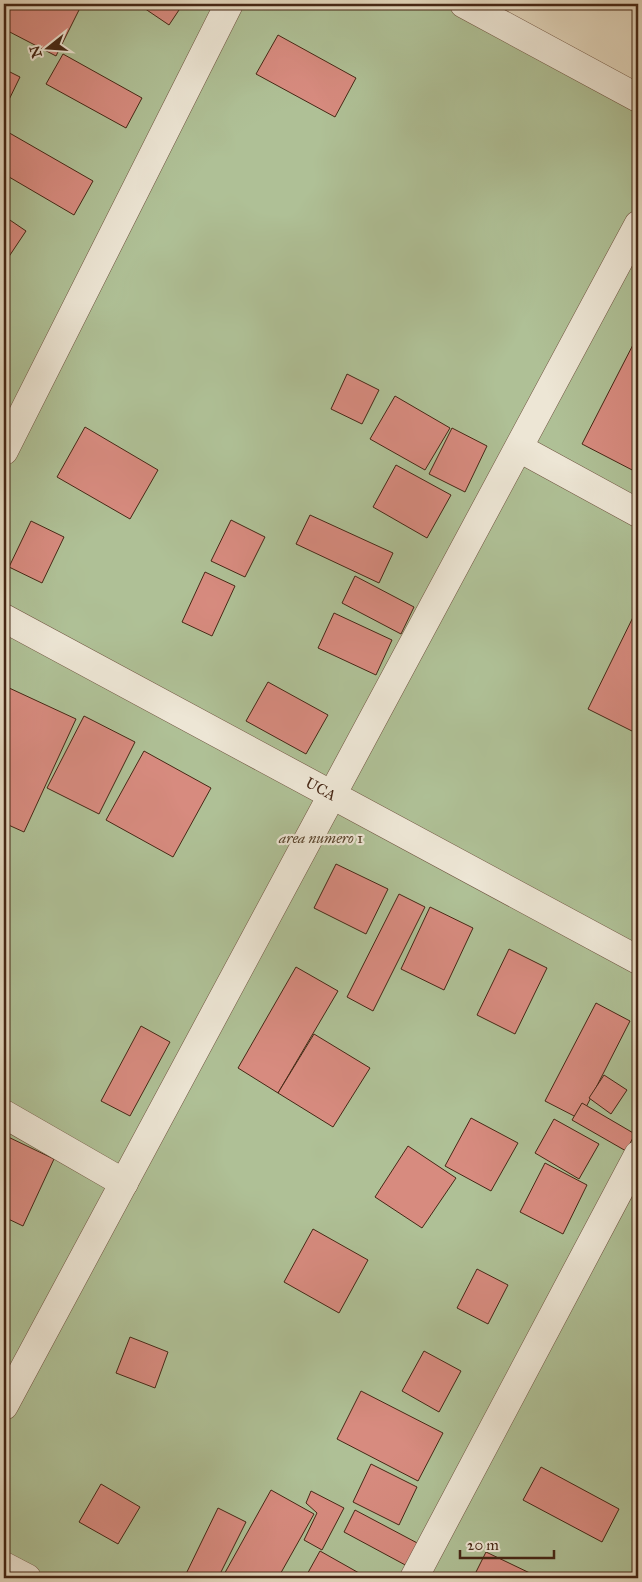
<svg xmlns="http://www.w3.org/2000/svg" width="642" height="1582" font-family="'IM FELL Great Primer',serif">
	<rect width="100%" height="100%" fill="#e4d8be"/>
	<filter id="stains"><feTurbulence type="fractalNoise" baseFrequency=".004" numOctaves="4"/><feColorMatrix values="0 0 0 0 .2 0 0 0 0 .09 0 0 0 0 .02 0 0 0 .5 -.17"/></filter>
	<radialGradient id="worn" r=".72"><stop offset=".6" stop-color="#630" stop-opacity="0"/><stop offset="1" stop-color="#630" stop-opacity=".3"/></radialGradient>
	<path fill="#afc096" stroke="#7a7456" d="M4 4H465L638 98V1578H4Z"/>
	<g fill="#d78b7f" stroke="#462715">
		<path d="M4 4H82L56 56 4 29Z"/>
		<path d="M138 4H183L169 25Z"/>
		<path d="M278 35 356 78 335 117 256 74Z"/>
		<path d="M63 54 142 98 126 128 46 84Z"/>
		<path d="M4 69 20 77 4 110Z"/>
		<path d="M6 131 93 181 74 215 4 174V135Z"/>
		<path d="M4 216 26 231 4 264Z"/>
		<path d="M638 335V473L582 444Z"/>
		<path d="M347 374 379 390 362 424 331 409Z"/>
		<path d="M395 396 450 428 425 470 370 439Z"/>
		<path d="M85 427 158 470 130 519 57 477Z"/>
		<path d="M452 428 487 446 465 492 429 474Z"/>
		<path d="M396 465 451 495 427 538 373 507Z"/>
		<path d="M310 515 393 553 379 583 296 544Z"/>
		<path d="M231 520 265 537 245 577 211 561Z"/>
		<path d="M31 521 64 537 42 583 9 567Z"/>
		<path d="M205 572 235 586 212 636 182 622Z"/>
		<path d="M355 576 414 607 401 634 342 603Z"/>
		<path d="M638 607V734L588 709Z"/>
		<path d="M334 613 392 640 376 675 318 648Z"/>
		<path d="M268 682 328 715 306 754 246 721Z"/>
		<path d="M7 687 76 719 24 832 4 823V694Z"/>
		<path d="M84 716 135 742 99 814 47 788Z"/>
		<path d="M144 751 211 788 173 857 106 820Z"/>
		<path d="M336 864 388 889 366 934 314 908Z"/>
		<path d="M399 894 425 907 373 1011 347 997Z"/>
		<path d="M430 907 473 928 444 990 401 969Z"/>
		<path d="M509 949 547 968 515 1034 477 1015Z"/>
		<path d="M296 967 338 991 278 1093 238 1068Z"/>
		<path d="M596 1003 630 1021 580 1119 545 1101Z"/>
		<path d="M141 1026 170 1042 130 1116 101 1101Z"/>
		<path d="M314 1034 370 1068 333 1127 278 1093Z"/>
		<path d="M604 1075 627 1090 611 1114 589 1098Z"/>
		<path d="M582 1103 635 1134 626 1151 572 1120Z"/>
		<path d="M471 1118 518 1143 491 1191 445 1166Z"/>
		<path d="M554 1119 599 1144 579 1179 535 1153Z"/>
		<path d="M4 1135 54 1159 23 1226 4 1217Z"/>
		<path d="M408 1146 456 1178 422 1228 375 1197Z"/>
		<path d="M545 1163 587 1185 563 1234 520 1212Z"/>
		<path d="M313 1229 368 1260 339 1313 284 1282Z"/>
		<path d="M477 1269 508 1285 488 1324 457 1308Z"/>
		<path d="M130 1337 168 1352 155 1388 116 1373Z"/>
		<path d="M424 1351 461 1371 439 1412 402 1391Z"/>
		<path d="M361 1391 443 1433 418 1481 337 1439Z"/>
		<path d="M371 1464 417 1487 399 1525 353 1502Z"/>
		<path d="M541 1467 619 1509 602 1542 523 1500Z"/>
		<path d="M101 1484 140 1507 118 1544 79 1522Z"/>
		<path d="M271 1490 314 1514 278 1578H222Z"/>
		<path d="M311 1491 344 1508 322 1550 304 1540 317 1513 306 1503Z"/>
		<path d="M218 1508 246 1522 218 1578H184Z"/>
		<path d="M355 1510 421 1545 409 1567 344 1532Z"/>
		<path d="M320 1551 359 1573 356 1578H305Z"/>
		<path d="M486 1552 534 1575 533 1578H473Z"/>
	</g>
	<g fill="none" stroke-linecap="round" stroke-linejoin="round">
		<defs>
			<g id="minor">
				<path d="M464 4 638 98"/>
				<path d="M519 448 638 513"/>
				<path d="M4 451 229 4"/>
				<path id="s1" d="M4 618 638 960"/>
				<path d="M4 1114 124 1183"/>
				<path d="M4 1406 638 225"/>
				<path d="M4 1566 27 1578"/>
				<path d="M414 1578 638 1155"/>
			</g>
		</defs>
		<use href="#minor" stroke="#6e533f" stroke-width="29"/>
		<use href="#minor" stroke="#ede6d5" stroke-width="28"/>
	</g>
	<g text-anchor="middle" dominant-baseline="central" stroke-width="4.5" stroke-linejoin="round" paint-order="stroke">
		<g font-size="15" fill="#462715" stroke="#ede6d5">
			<text stroke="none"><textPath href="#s1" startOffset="360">UCA</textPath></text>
		</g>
		<g font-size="15" font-style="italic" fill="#5b462f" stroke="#ede6d5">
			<text x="321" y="838">area numero 1</text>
		</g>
	</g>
	<rect width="642" height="1582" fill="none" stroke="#e4d8be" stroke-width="20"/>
	<rect x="5" y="5" width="632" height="1572" fill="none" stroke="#462715" stroke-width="2.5"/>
	<rect x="10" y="10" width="622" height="1562" fill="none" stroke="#462715"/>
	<g transform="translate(48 48) rotate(253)" stroke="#ede6d5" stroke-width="4" paint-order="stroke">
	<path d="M0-4L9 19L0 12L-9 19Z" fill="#462715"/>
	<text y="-8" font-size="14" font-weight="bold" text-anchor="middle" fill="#462715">N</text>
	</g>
	<path d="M460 1550v8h94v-8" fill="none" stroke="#462715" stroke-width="2.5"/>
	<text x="467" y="1550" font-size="15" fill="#462715" stroke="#ede6d5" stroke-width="4" paint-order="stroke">20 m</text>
	<rect width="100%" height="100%" filter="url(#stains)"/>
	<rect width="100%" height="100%" fill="url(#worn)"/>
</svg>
